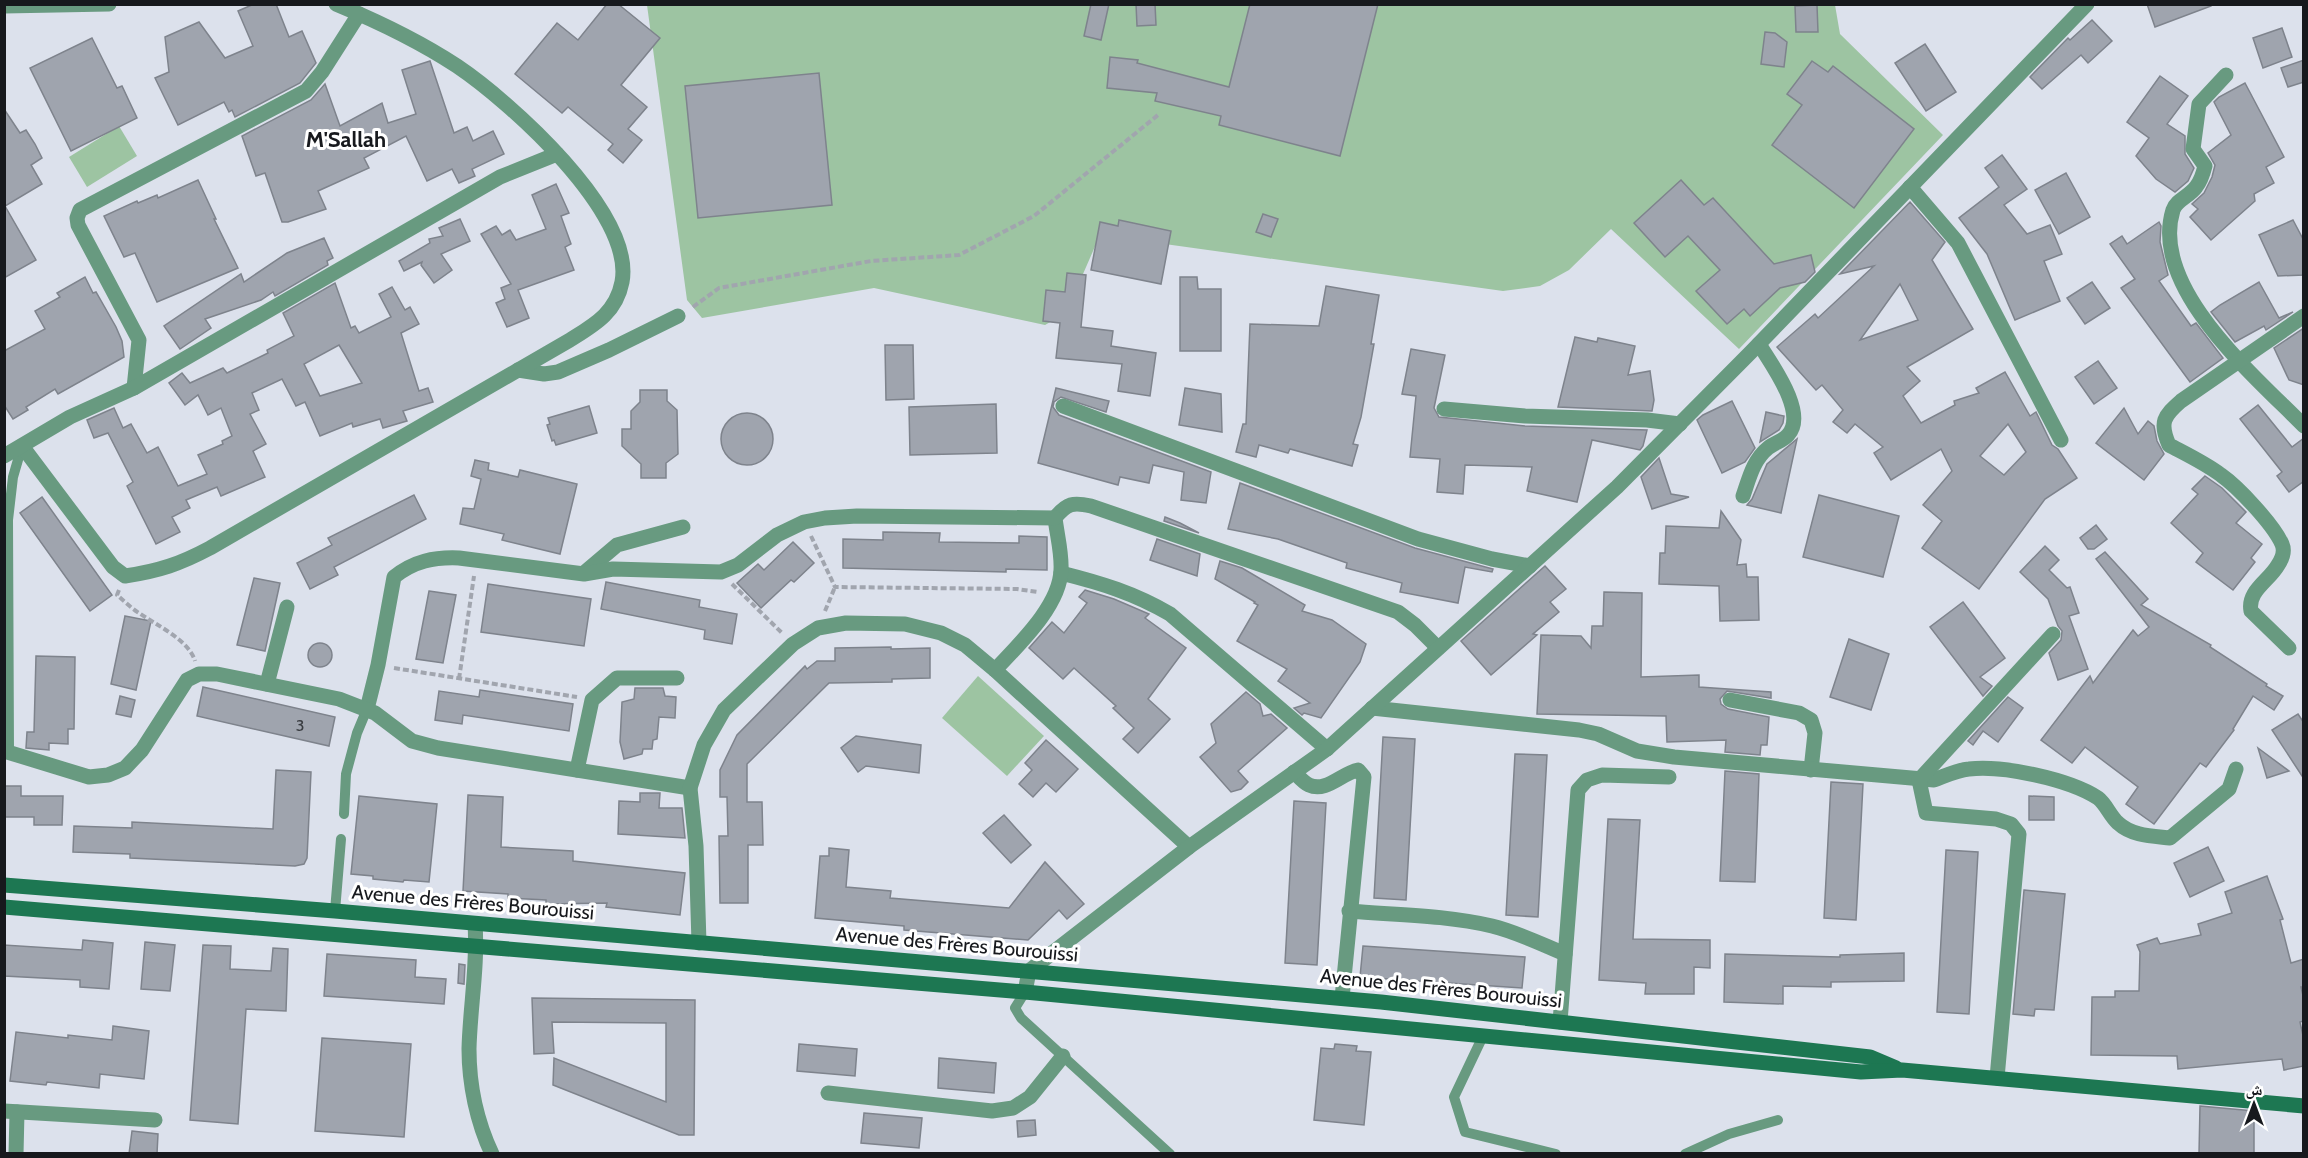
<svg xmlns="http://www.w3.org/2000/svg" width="2308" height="1158" font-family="Cabin,'Noto Naskh Arabic',sans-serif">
	<rect width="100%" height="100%" fill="#dce1ec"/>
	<g fill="#9dc4a2">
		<path d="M647 5H1835L1840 34 1943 135 1739 349 1611 229 1569 270 1540 286 1503 291 1100 235 1066 313 1045 325 874 288 702 318 687 300Z"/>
		<path d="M119 126 137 156 87 187 69 157Z"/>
		<path d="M978 676 1044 736 1007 776 942 718Z"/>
	</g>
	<g fill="#9fa4ae" stroke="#7e838c" stroke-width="1.5" fill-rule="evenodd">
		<path d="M254 4H276L289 37 302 31 316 63 300 83 235 117 232 110 229 112 224 102 178 125 155 78 169 72 165 37 199 22 225 58 253 46 238 11Z"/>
		<path d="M607 4H618L660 38 621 85 647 107 628 129 642 140 623 163 608 150 613 144 568 107 562 113 515 74 557 23 578 40Z"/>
		<path d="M1091 4H1109L1101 40 1084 36Z"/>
		<path d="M1136 4H1155L1156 25 1137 26Z"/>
		<path d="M1250 4H1378L1340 156 1219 125 1221 116 1155 101 1157 93 1107 88 1110 57 1138 60 1137 63 1229 87Z"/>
		<path d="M2147 4H2211V6L2155 27Z"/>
		<path d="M1817 5 1818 32H1796L1795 6Z"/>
		<path d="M2092 20 2112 41 2088 63 2081 55 2042 89 2030 77 2068 38 2070 40Z"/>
		<path d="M2282 28 2292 57 2263 68 2253 38Z"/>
		<path d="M1765 32 1775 33 1787 42 1784 67 1761 64Z"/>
		<path d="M92 38 117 88 122 86 137 118 71 151 30 68Z"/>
		<path d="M1925 44 1956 92 1926 111 1895 63Z"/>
		<path d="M2304 60V82L2288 87 2281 68Z"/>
		<path d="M430 61 454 133 467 127 473 141 493 131 504 154 472 169 475 176 459 183 452 169 427 181 406 136 364 158 369 168 318 191 326 209 288 222H282L265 173 256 176 242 136 311 100 325 84 340 126 382 103 388 123 416 114 402 70Z"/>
		<path d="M1812 61 1828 72 1833 66 1914 129 1854 208 1772 145 1802 105 1787 94Z"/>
		<path d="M819 73 832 205 698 218 685 86Z"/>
		<path d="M2160 76 2188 96 2167 124 2185 136V154L2194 168 2188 181 2175 192 2156 179 2136 156 2149 138 2127 122Z"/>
		<path d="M2245 83 2284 157 2266 167 2274 183 2254 194 2255 201 2211 240 2190 217 2198 209 2192 204 2204 193 2212 177 2215 165 2208 153 2231 135 2214 102 2219 97Z"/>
		<path d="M4 109 20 133 26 130 35 144 42 158 31 165 42 184 5 206 36 260 4 278Z"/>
		<path d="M2002 155 2027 189 2004 205 2027 234 2050 225 2062 254 2044 261 2060 301 2015 320 1987 254 1959 218 1999 187 1985 168Z"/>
		<path d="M2066 173 2090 217 2059 234 2035 190Z"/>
		<path d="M198 180 216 219H214L238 268 157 302 135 253 124 257 104 216 137 201 138 203 157 195 158 198Z"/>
		<path d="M1681 180 1704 205 1713 198 1774 264 1811 255 1815 272 1805 282 1780 288 1750 316 1744 309 1727 324 1696 291 1720 270 1688 236 1665 257 1634 223Z"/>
		<path d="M556 184 569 213 561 216 571 244 565 247 574 270 518 290 529 318 507 327 496 303 505 299 501 288 511 284 481 234 496 226 502 235 510 230 516 240 546 229 532 195Z"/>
		<path d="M1910 202 1945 242 1932 260 1973 329 1907 367 1920 381 1903 396 1921 423 1955 405 1954 401 1979 393 1976 388 2005 372 2030 416 2036 412 2052 445 2058 449 2077 478 2045 499 1979 589 1922 548 1942 521 1923 505 1952 471 1941 449 1891 480 1874 453 1883 447 1855 424 1847 433 1833 422 1843 410 1822 385 1816 390 1777 347 1815 314 1818 318 1874 266 1840 274ZM1900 284 1918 320 1860 340ZM2008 424 2026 452 2004 475 1980 456Z"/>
		<path d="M1263 214 1278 219 1271 237 1256 232Z"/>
		<path d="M460 219 470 241 441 254 452 270 434 283 421 265 422 262 404 271 399 261 430 243 429 239 443 236 439 228Z"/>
		<path d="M1119 220 1171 231 1161 284 1091 270 1100 222 1118 226Z"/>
		<path d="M2293 220 2304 241V275L2278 276 2259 235Z"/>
		<path d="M2159 222 2161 226 2160 242 2168 275 2159 281 2191 326 2196 323 2223 358 2190 382 2121 288 2135 279 2110 244 2122 236 2127 244Z"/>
		<path d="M324 238 333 258 327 261 328 265 275 296 273 292 261 300 205 319 211 328 180 349 164 326 241 274 244 282 287 253Z"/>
		<path d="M1067 273 1086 275 1081 327 1113 331 1111 346 1156 353 1150 396 1118 391 1122 364 1056 358 1060 323 1043 321 1046 290 1065 292Z"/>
		<path d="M85 277 93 293 96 292 116 327 122 341 124 357 58 394 55 389 26 407 28 410 13 419 4 405V351L45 329 35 311 60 297 57 293Z"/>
		<path d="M1180 277H1197L1198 289H1221V351H1180Z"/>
		<path d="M2092 282 2110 308 2085 324 2067 298Z"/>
		<path d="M2259 282 2279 318 2293 312 2266 330 2264 326 2235 342 2211 312 2220 305Z"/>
		<path d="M335 283 351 328 355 326 359 333 391 317 379 294 392 287 405 310 410 307 419 324 401 333 419 391 428 388 433 402 403 411 407 421 383 428 380 419 353 427 352 423 320 436 305 402 296 406 282 379 252 393 259 410 250 414 266 444 253 451 265 477 221 496 217 487 186 500 190 508 172 517 180 532 156 544 127 486 133 482 108 433 94 438 87 420 114 408 123 428 131 424 147 453 158 447 178 486 207 474 198 455 223 444 222 441 232 436 221 408 208 415 198 395 185 405 169 383 182 373 190 383 223 368 227 373 268 353 267 350 294 336 283 313ZM339 345 362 383 320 396 304 364Z"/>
		<path d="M1326 286 1379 295 1371 344H1374L1361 417 1353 444 1358 445 1352 466 1290 449 1288 453 1259 445 1256 457 1236 452 1243 424H1246L1250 324 1319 326Z"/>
		<path d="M2304 328V385L2289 380 2274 348Z"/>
		<path d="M1575 337 1597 342 1598 338 1635 346 1628 375 1650 371 1654 400 1652 411 1558 407Z"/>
		<path d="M885 345H913L914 399 886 400Z"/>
		<path d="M1411 349 1445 355 1434 408 1439 417 1525 426 1647 430 1643 446 1640 450 1592 440 1577 502 1527 491 1532 467 1465 465 1463 494 1437 492 1440 459 1410 457 1416 396 1402 394Z"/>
		<path d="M2098 361 2117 388 2094 404 2075 377Z"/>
		<path d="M1056 388 1109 401 1106 412 1061 397 1054 402 1053 407 1059 415 1211 472 1206 503 1181 500 1184 472 1153 465 1149 483 1120 477 1118 485 1038 463Z"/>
		<path d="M1185 388 1221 394 1222 432 1179 425Z"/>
		<path d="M640 390H667V401L677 410 678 454 666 463V478H641V464L622 446V429H631V411L640 402Z"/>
		<path d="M1732 401 1755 448 1745 462 1722 473 1697 420 1703 415Z"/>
		<path d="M996 404 997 453 910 455 909 407Z"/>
		<path d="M2258 405 2292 447 2304 438V481L2289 492 2277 476 2282 472 2240 419Z"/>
		<path d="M589 406 597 433 556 445 554 440 552 441 547 425 550 424 548 418Z"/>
		<path d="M2124 408 2138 434 2148 421 2154 426 2157 441 2164 454 2144 480 2096 443Z"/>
		<path d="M1766 412 1784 416 1783 423 1779 430 1760 442Z"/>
		<circle cx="747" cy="439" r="26"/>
		<path d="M1797 439 1781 513 1747 505 1752 499 1767 464Z"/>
		<path d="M1659 458 1671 494 1689 497 1652 509 1641 477Z"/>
		<path d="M475 460 489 463 488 470 518 477 520 470 577 484 560 554 502 540 504 534 460 524 463 508 474 509 481 479 471 476Z"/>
		<path d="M2205 476 2222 488 2246 512 2236 523 2262 544 2251 558 2255 562 2233 590 2196 562 2203 553 2171 523 2198 494 2192 489Z"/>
		<path d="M1240 483 1415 548 1493 569 1492 572 1465 567 1458 603 1400 592 1402 583 1346 568 1347 563 1278 539 1228 529Z"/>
		<path d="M414 495 426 519 334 567 338 575 310 589 297 563 332 545 328 538Z"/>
		<path d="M1819 495 1899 516 1883 577 1803 557Z"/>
		<path d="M42 497 112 595 90 611 20 513Z"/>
		<path d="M1721 511 1741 540 1737 565 1746 564 1747 577H1758L1759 620 1720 621 1719 586 1659 584 1660 553H1665L1666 526 1719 528Z"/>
		<path d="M1165 517 1180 523 1199 533 1164 521Z"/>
		<path d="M2096 525 2107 539 2094 549H2088L2080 538Z"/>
		<path d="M883 532 940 533 939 542 1019 543V536L1047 537V570L1006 569V572L843 568V539L883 540Z"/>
		<path d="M1157 539 1200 554 1197 576 1150 560Z"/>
		<path d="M793 542 814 563 794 582 791 580 761 608 737 583 758 564 764 570Z"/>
		<path d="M2045 546 2059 560 2049 570 2067 588 2070 587 2079 613 2069 616 2088 669 2058 680 2049 653 2061 640 2062 631 2058 626 2048 599 2020 572Z"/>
		<path d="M2105 552 2148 599 2141 605 2211 645 2210 647 2267 684 2266 686 2283 696 2274 710 2253 696 2233 729 2234 730 2206 767 2200 763 2154 824 2126 804 2138 787 2085 747 2072 763 2041 740 2090 676 2093 683 2133 630 2138 636 2149 627 2096 559Z"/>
		<path d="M1220 561 1242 568 1305 605 1302 611 1332 620 1366 644 1360 662 1321 718 1304 713 1302 715 1294 708 1310 703 1278 681 1287 669 1237 641 1258 605 1254 603 1255 602 1215 579Z"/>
		<path d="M1545 566 1566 589 1550 602 1559 612 1533 634 1537 635 1491 675 1461 641Z"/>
		<path d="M254 578 280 583 265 651 237 645Z"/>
		<path d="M606 582 700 600 699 607 737 614 732 644 704 639 705 630 601 609Z"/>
		<path d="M488 584 591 599 584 646 481 632Z"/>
		<path d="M1085 590 1114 599 1149 614 1145 618 1186 648 1148 699 1170 719 1138 753 1123 739 1134 728 1113 708 1116 706 1074 668 1063 679 1029 648 1052 622 1064 633 1087 603 1079 597Z"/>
		<path d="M429 591 456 595 443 663 416 659Z"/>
		<path d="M1604 592 1642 593 1641 677 1699 675V687L1771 692V698L1727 691 1720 699 1721 704 1728 709 1769 717 1767 745H1761L1760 755 1725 752 1726 740 1667 742 1666 716 1537 714 1541 635 1581 636 1591 648 1592 626H1603Z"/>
		<path d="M1963 602 2005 658 1980 677 1992 686 1983 696 1930 627Z"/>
		<path d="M125 616 151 621 136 690 111 684Z"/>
		<path d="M1849 639 1889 654 1871 710 1830 697Z"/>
		<circle cx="320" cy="655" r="12"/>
		<path d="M891 647V649L930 648V678L892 679V682L829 683 747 764V802H762L763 845H748V903H720L719 836H728L727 797H720V770L737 735 805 666 807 669 817 661H835V648Z"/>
		<path d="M36 656 75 657 74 729H68V744L49 743V750L26 748 27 732H34Z"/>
		<path d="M203 687 335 717 329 746 197 716Z"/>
		<path d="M635 688H663L665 696 676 697 675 718 659 717 657 739 653 740 652 749H643L642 754 624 759 620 742 622 702 634 699Z"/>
		<path d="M480 690 573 704 569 731 463 715 462 724 435 720 439 691 479 697Z"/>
		<path d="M1246 692 1260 704 1263 716 1271 714 1287 728 1238 771 1248 782 1241 789 1231 792 1200 757 1216 743 1211 724Z"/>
		<path d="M120 696 135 700 131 717 116 714Z"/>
		<path d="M2008 697 2023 708 1998 742 1983 731 1973 745 1968 741Z"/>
		<path d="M2298 714 2304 723V779L2272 730Z"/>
		<path d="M856 736 921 745 919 773 866 766 858 772 841 748Z"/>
		<path d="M1383 737 1415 739 1406 900 1374 898Z"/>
		<path d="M1046 740 1078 769 1056 792 1046 783 1033 797 1019 784 1032 770 1025 763Z"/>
		<path d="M2258 748 2289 771 2267 778Z"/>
		<path d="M1515 754 1547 755 1538 917 1506 915Z"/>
		<path d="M276 770 311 772 307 858 304 864 295 866 130 858V854L73 852 74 826 132 828V822L273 829Z"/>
		<path d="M1725 771 1759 774 1755 882 1720 881Z"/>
		<path d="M1831 782 1863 784 1856 920 1824 918Z"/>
		<path d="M4 786H21V796H63L62 825H34V817H4Z"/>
		<path d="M640 793H660L659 808H682L685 838 618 834 619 801 640 802Z"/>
		<path d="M468 795 503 797 501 847 573 851V861L685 873 680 915 606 907 607 903 546 904V900L508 898V894L463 891Z"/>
		<path d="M359 796 437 804 429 882 404 880 403 882 373 879V876L351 874Z"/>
		<path d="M2029 796 2054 797V820H2029Z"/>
		<path d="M1294 801 1326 803 1317 965 1285 963Z"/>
		<path d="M1004 815 1031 845 1011 863 983 833Z"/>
		<path d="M1608 819 1640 820 1633 939 1710 940V968L1694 967V994H1645L1646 983 1599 980Z"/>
		<path d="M2208 847 2224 881 2190 897 2174 863Z"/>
		<path d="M829 848 849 850 846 887 891 891 890 898 1009 908 1045 862 1084 904 1067 919 1059 910 1028 940 904 930V926L815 918 820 856H829Z"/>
		<path d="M1946 850 1978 852 1969 1014 1937 1012Z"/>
		<path d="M2267 876 2283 919 2280 920 2291 963 2304 959V987H2301L2304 1000V1021L2300 1022 2304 1040V1066L2284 1070 2282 1059 2178 1069 2177 1056 2091 1055 2092 997H2115V991H2139L2140 952 2137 945 2157 938 2160 944 2201 935 2198 924 2232 913 2225 892Z"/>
		<path d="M2024 890 2065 894 2054 1010 2035 1009 2034 1016 2013 1014Z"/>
		<path d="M83 940 113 943 109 989 80 987V980L4 976V945L82 950Z"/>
		<path d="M145 942 175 945 170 991 141 989Z"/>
		<path d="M203 945 231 946 230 969 271 971 273 948 288 949 286 1011 246 1009 238 1124 190 1120Z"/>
		<path d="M1363 946 1525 957 1522 988 1360 977Z"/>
		<path d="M1904 953V981L1831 982V987L1783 986V1004L1724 1002 1725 954 1840 957V955Z"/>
		<path d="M327 954 416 960 415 977 446 979 444 1004 324 996Z"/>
		<path d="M459 964 465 965 464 984 458 983Z"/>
		<path d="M532 998 695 1000 694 1135H679L553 1085 554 1058 666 1102V1023L552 1022 554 1053 534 1054Z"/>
		<path d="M113 1026 149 1031 144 1079 100 1074 99 1088 47 1082 46 1085 10 1081 16 1032 68 1038V1035L112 1040Z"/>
		<path d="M322 1038 411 1044 404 1137 315 1131Z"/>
		<path d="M799 1044 857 1049 855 1076 797 1071Z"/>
		<path d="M1335 1044 1357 1046 1356 1051 1371 1052 1364 1125 1314 1120 1321 1048 1334 1049Z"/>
		<path d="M939 1058 996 1063 994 1093 938 1088Z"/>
		<path d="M2200 1106 2254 1111V1154H2199Z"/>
		<path d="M864 1113 922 1118 919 1148 861 1143Z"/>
		<path d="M1035 1120 1036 1135 1018 1137 1017 1121Z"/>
		<path d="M132 1131 158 1134 157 1154H129Z"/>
	</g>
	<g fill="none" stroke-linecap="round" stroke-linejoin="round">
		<g stroke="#a1a5ae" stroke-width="4" stroke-dasharray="6 3" stroke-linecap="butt">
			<path d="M693 307 719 288 871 261 959 255 1034 216 1158 115"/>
			<path d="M811 536 835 587 1017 589 1038 592"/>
			<path d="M732 584 782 633"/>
			<path d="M119 590 117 595C124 601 131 608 139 613 156 625 189 640 195 661"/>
			<path d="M825 611 835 587"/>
			<path d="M394 668 577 697"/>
			<path d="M459 679 474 576"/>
		</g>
		<g stroke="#689a80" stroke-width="10">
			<path d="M9 752 8 520 13 477 22 446"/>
			<path d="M344 814 346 774 357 733 367 709"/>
			<path d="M335 911 341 839"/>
			<path d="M1025 992 1015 1008 1021 1018 1170 1154"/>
			<path d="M1483 1036 1454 1097 1465 1132 1556 1154"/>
			<path d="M1685 1154 1729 1134 1778 1120"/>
		</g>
		<g stroke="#689a80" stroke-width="15">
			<path d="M4 6 109 4"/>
			<path d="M2226 75 2199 104 2193 149 2205 166C2203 174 2201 181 2196 187 2190 196 2176 200 2173 210 2149 288 2256 377 2304 426"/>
			<path d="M1910 187 1958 243 2061 440"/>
			<path d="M518 370 544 374 558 372 609 350 678 316"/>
			<path d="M134 388 139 340 78 225 77 218 80 210 306 91 322 72 359 14"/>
			<path d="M1063 406 1418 539 1492 559 1530 566"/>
			<path d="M1444 409 1525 416 1647 420 1680 424"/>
			<path d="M22 446 113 567 125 576C159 571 180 564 210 548L570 340C594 325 616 313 622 282 635 213 509 101 457 66 419 41 377 21 336 4"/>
			<path d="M4 456 70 417 134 388 500 177 557 154"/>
			<path d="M1743 496C1749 479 1753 460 1768 448 1774 443 1783 441 1788 435 1808 413 1771 364 1759 344"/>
			<path d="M584 573 617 545 683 527"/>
			<path d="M1061 573C1101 583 1134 593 1170 614L1327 749"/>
			<path d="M2289 648 2251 611C2247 591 2269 581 2278 565 2282 559 2285 551 2282 544 2273 524 2238 487 2221 475 2205 463 2186 454 2169 445 2159 422 2164 416 2181 401L2304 316"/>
			<path d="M995 670C1018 645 1060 606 1061 570 1062 553 1057 535 1055 518 1067 503 1073 502 1091 506L1398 612 1415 625 1438 648"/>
			<path d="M267 684 287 607"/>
			<path d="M1730 700 1799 713 1811 720 1815 733 1811 770"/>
			<path d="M1372 708 1579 730 1598 734 1637 751 1674 757 1934 780C1945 776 1957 770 1969 769 2002 765 2069 779 2098 798 2106 804 2110 816 2118 823 2132 836 2152 836 2170 838L2229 789 2236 769"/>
			<path d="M367 709 378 665 394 577C414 561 434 557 459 558L584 574 613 569 721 572 738 565 777 535 804 522 825 518 857 516 1055 518"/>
			<path d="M4 751 89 777 108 775 125 768 142 750 187 680 199 674H217L339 699 375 713 412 741 438 748 690 788"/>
			<path d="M577 770 592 700 617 678H677"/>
			<path d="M1294 772C1298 776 1304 783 1309 785 1326 793 1342 773 1358 770L1364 777 1342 998"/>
			<path d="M1349 911C1396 915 1446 915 1492 926 1517 932 1541 944 1565 954"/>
			<path d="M475 924C478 966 470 1007 469 1049 469 1084 477 1122 492 1154"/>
			<path d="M699 943 696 846 690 788 704 745 724 710 793 644 818 628 846 623 905 624 941 633 965 645 995 670 1189 847"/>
			<path d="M1025 992 1029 971 1189 847 1327 749 1617 487 1751 352 2087 4"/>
			<path d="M1560 1022 1578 790 1587 780 1602 775 1669 777"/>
			<path d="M1997 1078 2019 834 2011 824 1996 819 1926 813 1919 780 2053 634"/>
			<path d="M828 1093 992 1111 1013 1108 1030 1097 1063 1056"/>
			<path d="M4 1111 155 1120"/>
			<path d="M16 1154 17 1112"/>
		</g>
		<g stroke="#1d7752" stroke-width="15">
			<path d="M4 885 335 911 1381 1002 1870 1057 1896 1068"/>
			<path d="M4 907 1025 992 1861 1072 1902 1070 2304 1106"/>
		</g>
	</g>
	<g text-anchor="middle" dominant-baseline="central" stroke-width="6" stroke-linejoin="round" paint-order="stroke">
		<g font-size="16" fill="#393c41">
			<text x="300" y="725">3</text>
		</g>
		<g font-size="20" fill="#17191d" stroke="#fff">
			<text transform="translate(473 902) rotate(5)">Avenue des Frères Bourouissi</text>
			<text transform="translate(957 944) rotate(5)">Avenue des Frères Bourouissi</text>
			<text transform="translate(1441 988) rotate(6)">Avenue des Frères Bourouissi</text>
		</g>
		<g font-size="22" font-weight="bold" fill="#17191d" stroke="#fff">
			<text x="346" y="139">M'Sallah</text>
		</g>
	</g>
	<rect width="2308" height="1158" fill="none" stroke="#17191d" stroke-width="12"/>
	<g transform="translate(2254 1104)" stroke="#ffffff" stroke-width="4.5" paint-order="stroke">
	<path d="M0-4.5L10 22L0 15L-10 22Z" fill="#17191d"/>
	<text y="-9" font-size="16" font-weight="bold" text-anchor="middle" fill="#17191d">ش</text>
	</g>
</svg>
